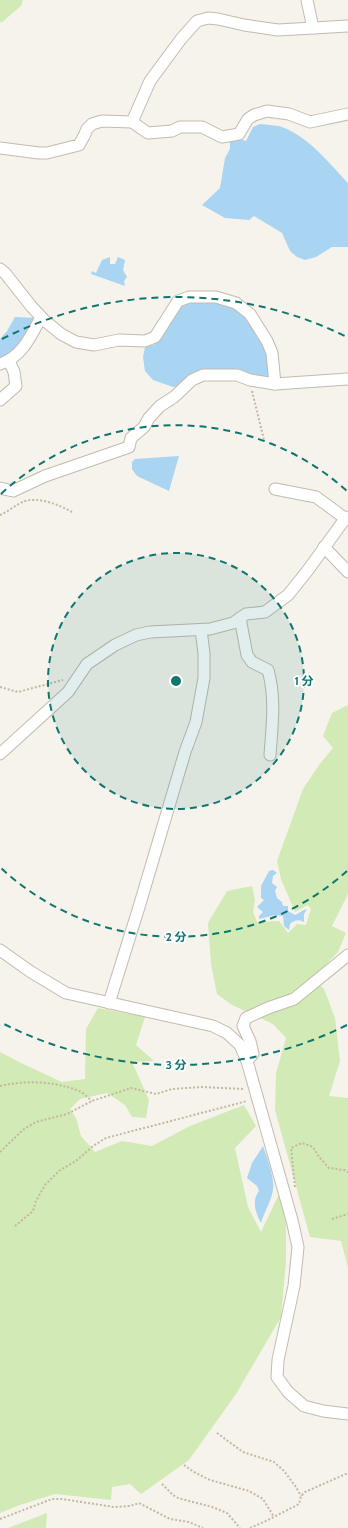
<svg xmlns="http://www.w3.org/2000/svg" width="348" height="1528" font-family="Cabin,'Noto Sans JP',sans-serif">
	<rect width="100%" height="100%" fill="#f6f3ec"/>
	<g fill="#d2eab5">
		<path d="M0 0H23L21 6 1 23 0 21Z"/>
		<path d="M348 705V894L332 926 346 933 338 952 313 978 324 989 335 1018 340 1061 329 1096 348 1098V1267L341 1241 310 1237 275 1110 276 1073 286 1038 273 1024 232 1005 217 994 211 964 208 923 227 891 252 886 255 900 253 912 257 922 279 921 288 933 297 924 306 925 311 909 308 905 295 912 281 879 277 861 303 789 319 765 333 748 323 736 332 713Z"/>
		<path d="M98 1008 145 1017 136 1045 154 1061 132 1062 149 1100 146 1118 132 1117 125 1105 107 1093 80 1099 70 1109 76 1118 81 1136 95 1152 122 1141 152 1146 190 1126 244 1105 256 1126 235 1148 248 1207 261 1232 279 1194 286 1224V1261L281 1317 236 1394 189 1460 141 1494 130 1484 112 1487 111 1500 55 1494 20 1505 0 1513V1052L23 1064 62 1082 85 1079 86 1029Z"/>
		<path d="M47 1513 46 1528H8Z"/>
	</g>
	<g fill="#a9d4f2">
		<path d="M260 124C267 125 276 125 282 127 309 137 329 163 348 183V247H332L316 257 305 260 297 257 290 251 282 233 254 216 249 220 225 218 202 205 220 188 225 158 230 149V142L241 139 246 141 253 127Z"/>
		<path d="M110 257V264H115L118 257 125 260 123 270 127 277 124 281 125 286 91 274 92 271 96 273 102 260Z"/>
		<path d="M190 303C203 303 221 301 233 307 246 315 263 342 268 357 270 363 269 372 270 378L240 373 173 387 153 380 145 371 143 357 145 347 154 345 160 339 180 306Z"/>
		<path d="M15 317 38 318 29 338 0 361V339L7 331Z"/>
		<path d="M179 456 169 491 137 476 132 469V462L135 459Z"/>
		<path d="M273 870 277 873 273 876 272 883 277 887 275 891 277 898 282 902 283 906H288V911L295 915C300 913 302 910 307 909L304 914V922C299 919 294 920 290 924L289 930 284 926 283 916 275 915 259 919V916L263 912 257 907 264 900 261 898V886L269 871Z"/>
		<path d="M263 1146C267 1158 275 1178 273 1190 271 1202 264 1212 261 1223 256 1214 251 1201 259 1191L257 1186 247 1178 252 1163Z"/>
	</g>
	<g fill="none" stroke-linecap="round" stroke-linejoin="round">
		<defs>
			<g id="minor">
				<path d="M307 0 313 28"/>
				<path d="M132 122 150 81 181 39 197 21 208 18 218 19 244 25 278 30 348 26"/>
				<path d="M0 148 39 153H47L79 145 84 136 87 129 92 124 102 121 132 122 148 133 172 131 180 127H202L222 137 239 134 248 119 254 115 267 111 289 114 310 122 348 114"/>
				<path d="M0 269 5 273 31 306 44 320 61 334 76 342 94 345 119 340 145 341 155 337 178 301 189 297H216L236 303 250 314 267 341 272 353 275 384"/>
				<path d="M0 364C22 357 31 336 41 317"/>
				<path d="M0 400 16 386 14 372 9 361"/>
				<path d="M0 488 13 491 45 476 129 447 131 438 144 427 149 418 160 406 174 397 192 380 203 375H237L250 380 275 384 348 379"/>
				<path d="M275 489 316 497 346 519"/>
				<path d="M324 547 348 572"/>
				<path d="M240 618 247 655 252 662 268 670C276 698 272 727 270 755"/>
				<path d="M0 754 68 692 87 664 115 645 136 635 150 632 210 629 233 623 246 614 265 612 288 595 308 570 342 523 348 517"/>
				<path d="M0 950 31 972 66 993 213 1026 227 1033 240 1045 247 1061 292 1220 298 1247 294 1286 278 1360 277 1377 288 1392 304 1406 323 1411 348 1414"/>
				<path d="M109 1003 139 907 185 752 196 722 204 678V653L201 630"/>
				<path d="M247 1061 253 1054 250 1041 243 1026 246 1018 268 1008 294 999 348 955"/>
			</g>
		</defs>
		<use href="#minor" stroke="#c2bbae" stroke-width="13"/>
		<g stroke="#c4b79f" stroke-width="2" stroke-dasharray="2 2" stroke-linecap="butt">
			<path d="M252 391 264 440"/>
			<path d="M0 515C8 512 18 503 25 501 41 497 59 505 72 512"/>
			<path d="M0 687 18 692 63 680"/>
			<path d="M0 1086C26 1080 54 1081 79 1091 84 1093 88 1098 92 1101"/>
			<path d="M0 1152 24 1129 36 1122 67 1114 92 1101 131 1088 156 1094 172 1089 201 1087 244 1089"/>
			<path d="M295 1187 291 1148 302 1143 313 1147 319 1157 329 1168 344 1170 348 1172"/>
			<path d="M332 1219 348 1214"/>
			<path d="M15 1226 33 1211 36 1201 45 1185 59 1171 76 1161 93 1146 106 1138 247 1101"/>
			<path d="M217 1433 243 1452 274 1462 284 1471 296 1487 301 1496"/>
			<path d="M184 1465 194 1472 210 1480 249 1491 263 1499 274 1517"/>
			<path d="M162 1484 173 1495 178 1498 212 1507 227 1513 240 1528"/>
			<path d="M0 1519 52 1499H62L114 1507 130 1506 139 1503 170 1519 189 1522 203 1528"/>
			<path d="M250 1528 266 1521 299 1504 301 1496 305 1492 348 1473"/>
		</g>
		<use href="#minor" stroke="#fff" stroke-width="11"/>
	</g>
	<circle cx="176" cy="681" r="128" fill="#0f766e" fill-opacity=".12"/>
	<g fill="none" stroke="#0f766e" stroke-width="2" stroke-dasharray="7 5">
		<circle cx="176" cy="681" r="128"/>
		<path d="M347 871A256 256 0 0 1 1 868M1 494A256 256 0 0 1 347 491"/>
		<path d="M347 1025A384 384 0 0 1 2 1023M2 339A384 384 0 0 1 347 337"/>
	</g>
	<circle cx="176" cy="681" r="6" fill="#0f766e" stroke="#fff" stroke-width="2"/>
	<g font-size="12" text-anchor="middle" font-weight="bold" fill="#0f766e" stroke="#fff" stroke-width="4" stroke-linejoin="round" paint-order="stroke">
		<text x="304" y="685">1 分</text>
		<text x="176" y="941">2 分</text>
		<text x="176" y="1069">3 分</text>
	</g>
</svg>
